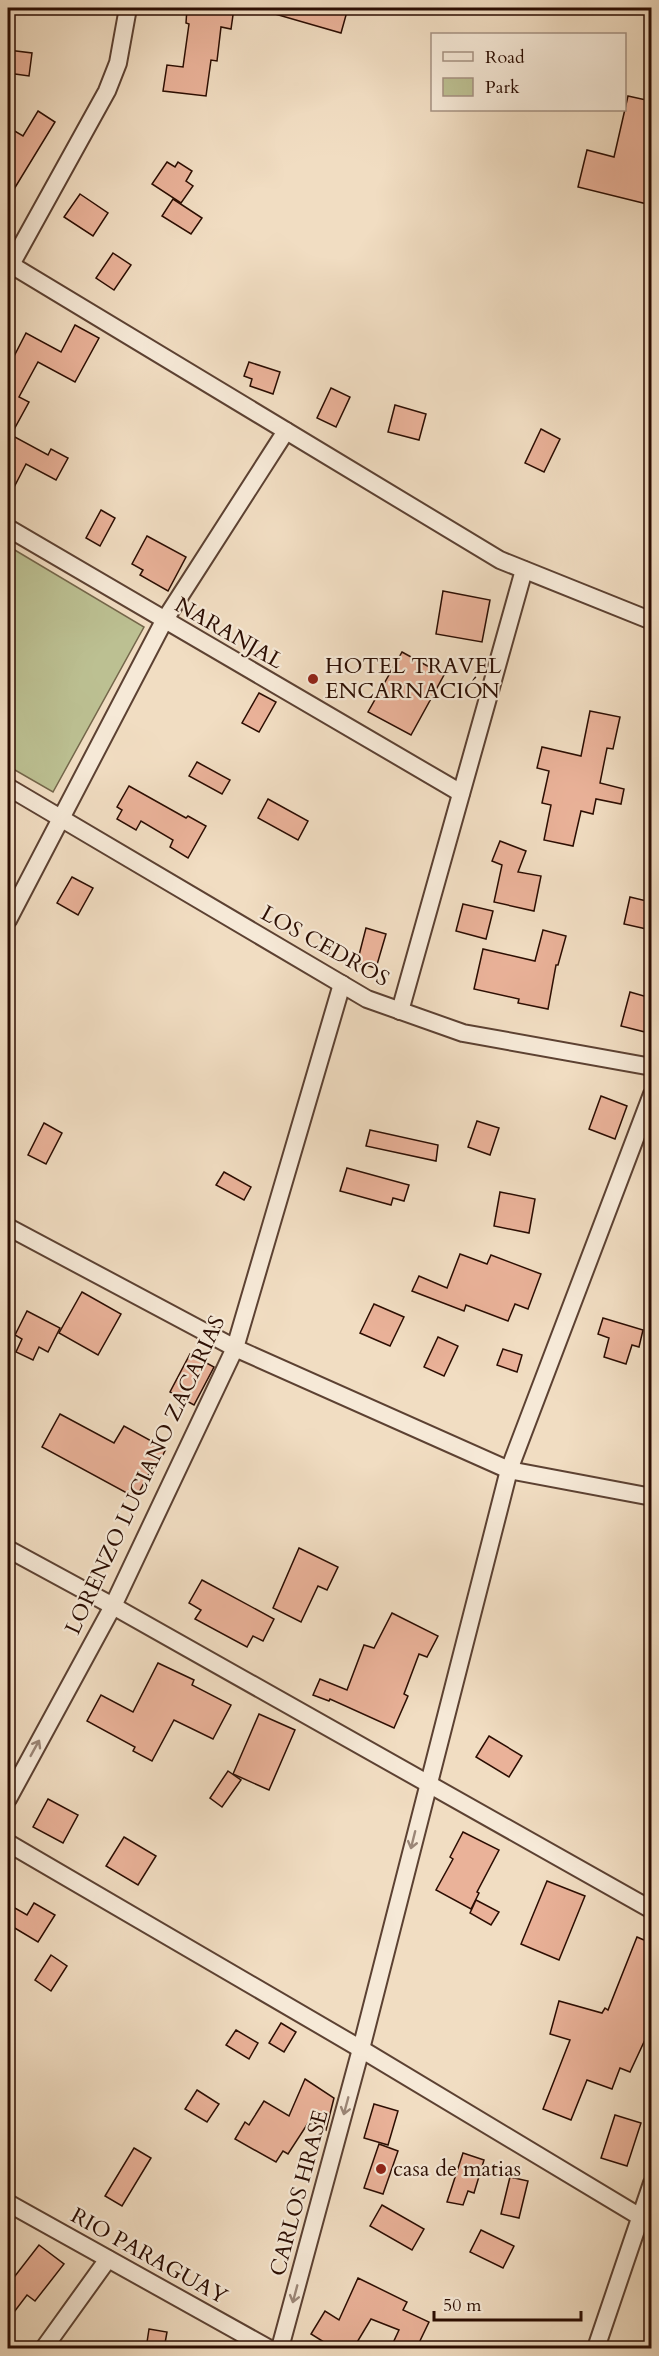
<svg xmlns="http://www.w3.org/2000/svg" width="659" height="2356" font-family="Cardo,serif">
	<rect width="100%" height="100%" fill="#f1ddc2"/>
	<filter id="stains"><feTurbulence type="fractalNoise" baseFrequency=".00333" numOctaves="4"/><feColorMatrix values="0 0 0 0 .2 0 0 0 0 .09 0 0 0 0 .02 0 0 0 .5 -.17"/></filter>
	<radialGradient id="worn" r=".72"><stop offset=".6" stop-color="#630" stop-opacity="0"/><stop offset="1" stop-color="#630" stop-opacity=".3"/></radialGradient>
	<path fill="#bcc092" stroke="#74664a" stroke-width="1.5" d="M8 546 144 627 53 792 8 766Z"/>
	<g fill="#eab299" stroke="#2b0d02" stroke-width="1.5">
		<path d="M187 8H234L231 29 221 27 217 61 211 60 206 96 163 91 167 65 183 67 189 24 186 23Z"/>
		<path d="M269 8H348L341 33 268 12Z"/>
		<path d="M8 50 32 53 29 76 8 73Z"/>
		<path d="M628 96 651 101V205L578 187 587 150 614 157Z"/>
		<path d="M38 111 55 122 8 199V127L23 136Z"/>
		<path d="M167 162 175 167 178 162 192 171 186 181 193 186 181 203 152 184Z"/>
		<path d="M80 194 108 213 93 236 64 217Z"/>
		<path d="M173 199 202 218 191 234 162 216Z"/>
		<path d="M113 253 131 265 114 290 96 278Z"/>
		<path d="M75 325 99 338 75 382 38 362 19 397 29 402 11 435 48 455 51 449 68 458 56 480 26 464 8 499V368L26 333 61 352Z"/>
		<path d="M249 362 280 372 273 394 250 386 252 379 244 376Z"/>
		<path d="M331 388 350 397 336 427 317 418Z"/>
		<path d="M395 405 426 414 419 440 388 432Z"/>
		<path d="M541 429 560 439 544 472 525 463Z"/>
		<path d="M101 510 115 518 100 546 86 538Z"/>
		<path d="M147 536 186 557 168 591 140 575 143 570 132 564Z"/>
		<path d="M443 591 490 600 482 642 436 634Z"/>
		<path d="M402 652 444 675 411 735 368 712Z"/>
		<path d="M259 693 276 702 259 732 242 723Z"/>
		<path d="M590 711 620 717 613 749 607 748 600 783 624 789 621 804 596 799 593 814 581 811 573 846 544 840 551 805 542 803 549 771 537 768 542 747 581 756Z"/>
		<path d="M197 762 230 780 222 794 189 776Z"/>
		<path d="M129 786 186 818 188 816 206 826 188 858 170 847 173 840 141 821 136 830 117 819 122 810 117 807Z"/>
		<path d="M268 799 308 821 298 840 258 818Z"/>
		<path d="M500 841 526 851 518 872 541 876 534 911 494 902 502 865 492 861Z"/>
		<path d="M72 877 93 888 78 915 57 903Z"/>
		<path d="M630 897 651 902V930L624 924Z"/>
		<path d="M463 904 493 911 486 939 456 931Z"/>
		<path d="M366 928 386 934 376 968 357 963Z"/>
		<path d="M543 930 566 936 558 965H556L548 1009 518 1003 519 999 474 989 483 949 535 961Z"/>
		<path d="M630 992 651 998V1006L645 1032 621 1026Z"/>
		<path d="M601 1096 627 1106 615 1139 589 1129Z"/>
		<path d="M477 1121 499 1128 490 1155 468 1147Z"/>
		<path d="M44 1123 62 1133 46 1164 28 1155Z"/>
		<path d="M370 1130 438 1145 436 1161 366 1146Z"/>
		<path d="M347 1168 409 1185 404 1201 393 1198 391 1205 340 1191Z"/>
		<path d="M224 1172 251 1187 244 1200 216 1185Z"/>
		<path d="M500 1192 535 1199 529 1233 494 1226Z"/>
		<path d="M460 1254 487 1264 491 1255 541 1274 528 1309 515 1304 508 1321 466 1305 464 1311 412 1291 419 1276 447 1288Z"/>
		<path d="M82 1292 121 1314 98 1355 59 1333Z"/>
		<path d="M374 1304 404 1317 390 1346 360 1333Z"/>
		<path d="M27 1311 60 1328 48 1352 39 1347 33 1360 16 1352 22 1339 15 1335Z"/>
		<path d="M603 1318 643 1330 639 1347 632 1345 626 1364 604 1357 609 1338 598 1334Z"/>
		<path d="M438 1337 458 1346 444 1376 424 1367Z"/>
		<path d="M503 1349 522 1355 517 1372 497 1365Z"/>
		<path d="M190 1354 214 1367 194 1405 170 1392Z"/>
		<path d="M60 1414 114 1443 124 1426 166 1449 158 1464 155 1462 136 1498 42 1447Z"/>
		<path d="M299 1548 338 1567 327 1590 318 1586 301 1622 273 1608Z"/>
		<path d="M202 1580 274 1619 263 1641 253 1636 247 1647 195 1619 201 1610 189 1603Z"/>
		<path d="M392 1613 438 1636 427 1657 419 1654 404 1694 408 1696 394 1728 330 1699 329 1701 313 1695 320 1679 347 1690 364 1645 374 1648Z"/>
		<path d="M158 1663 194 1680 192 1685 231 1705 213 1739 174 1720 152 1761 133 1751 135 1747 87 1721 101 1695 133 1712Z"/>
		<path d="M259 1714 295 1730 269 1790 233 1774Z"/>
		<path d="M489 1736 522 1756 509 1777 476 1757Z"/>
		<path d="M228 1771 241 1780 222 1807 210 1798Z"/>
		<path d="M48 1799 78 1815 63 1843 33 1827Z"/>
		<path d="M463 1832 499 1850 477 1892 479 1893 471 1909 436 1890 453 1859 450 1857Z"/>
		<path d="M124 1837 156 1856 138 1885 106 1866Z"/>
		<path d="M547 1881 585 1896 559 1960 521 1944Z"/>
		<path d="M476 1900 499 1912 491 1925 470 1913Z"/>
		<path d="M34 1903 55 1915 38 1942 8 1924V1904L27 1915Z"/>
		<path d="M637 1937 651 1943V2010L645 2027 650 2029 630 2072 620 2068 612 2089 587 2080 571 2120 543 2109 570 2040 550 2034 559 2001 602 2013 605 2008 608 2010Z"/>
		<path d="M51 1955 67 1966 51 1991 35 1980Z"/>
		<path d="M281 2023 296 2032 284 2052 269 2043Z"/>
		<path d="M236 2030 258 2043 249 2059 226 2045Z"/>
		<path d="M305 2079 334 2098 326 2130 310 2120 288 2154 283 2151 276 2162 235 2139 245 2122 249 2125 264 2101 289 2116Z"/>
		<path d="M197 2090 219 2104 207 2122 185 2109Z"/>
		<path d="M374 2104 398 2111 388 2145 364 2138Z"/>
		<path d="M615 2115 641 2123 627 2166 601 2158Z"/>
		<path d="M379 2144 398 2151 383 2194 364 2188Z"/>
		<path d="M134 2148 151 2158 122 2206 105 2196Z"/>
		<path d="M463 2153 484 2160 474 2193 468 2191 463 2205 447 2202Z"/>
		<path d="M510 2177 528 2181 519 2218 501 2214Z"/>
		<path d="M382 2205 424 2229 412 2250 370 2226Z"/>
		<path d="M481 2230 514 2246 503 2268 470 2252Z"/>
		<path d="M39 2245 64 2264 35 2301 27 2295 8 2320V2285Z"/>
		<path d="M358 2278 407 2302 403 2310 429 2322 416 2349H405L393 2343 399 2330 371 2319 353 2349H335L311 2334 325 2311 339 2320Z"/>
		<path d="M149 2329 167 2332 164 2349H146Z"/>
	</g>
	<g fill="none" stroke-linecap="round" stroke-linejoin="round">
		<defs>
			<g id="street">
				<path d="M8 263 500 560 652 621"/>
				<path d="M8 270 107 91 118 63 128 8"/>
				<path d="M8 528 461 793"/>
				<path d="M8 787 367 999 463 1033 652 1067"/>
				<path d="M8 920 164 621 286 431"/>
				<path d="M400 1011 524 570"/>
				<path d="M8 1227 235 1348 509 1470 652 1497"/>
				<path d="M8 1549 113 1606 652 1910"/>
				<path d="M8 1799 113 1606 235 1348 342 984"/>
				<path d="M8 1843 361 2049 652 2224"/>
				<path d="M8 2203 268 2348"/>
				<path d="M44 2348 108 2259"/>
				<path d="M280 2348 361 2049 509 1470 652 1094"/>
				<path d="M596 2348 652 2183"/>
			</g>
		</defs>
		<use href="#street" stroke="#5c4132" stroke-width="20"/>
		<use href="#street" stroke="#f6e9d7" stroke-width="16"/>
	</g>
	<defs><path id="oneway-shaft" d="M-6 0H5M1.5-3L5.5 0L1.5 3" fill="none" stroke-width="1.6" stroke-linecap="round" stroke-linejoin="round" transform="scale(1.5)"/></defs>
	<g stroke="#9b8677">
		<use href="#oneway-shaft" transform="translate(35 1748) rotate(-61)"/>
		<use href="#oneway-shaft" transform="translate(413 1840) rotate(104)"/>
		<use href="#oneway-shaft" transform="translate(346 2106) rotate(105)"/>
		<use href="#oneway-shaft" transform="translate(295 2294) rotate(105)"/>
	</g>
	<g fill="#8f2418" stroke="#f6e9d7" stroke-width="2">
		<circle cx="313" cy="679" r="6"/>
		<circle cx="381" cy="2169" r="6"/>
	</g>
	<g text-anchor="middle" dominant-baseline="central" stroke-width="4.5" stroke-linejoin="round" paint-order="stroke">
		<g font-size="22" fill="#2b0d02" stroke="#f6e9d7">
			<text transform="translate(229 633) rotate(30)">NARANJAL</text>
			<text transform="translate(325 946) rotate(29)">LOS CEDROS</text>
			<text transform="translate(145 1475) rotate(-65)">LORENZO LUCIANO ZACARIAS</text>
			<text transform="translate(299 2193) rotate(-75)">CARLOS HRASE</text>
			<text transform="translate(149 2256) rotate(29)">RIO PARAGUAY</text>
		</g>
		<g font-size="22" fill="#2b0d02" stroke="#f6e9d7" text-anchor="start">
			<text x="325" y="666">HOTEL TRAVEL<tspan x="325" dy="25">ENCARNACIÓN</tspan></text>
			<text x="393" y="2169">casa de matias</text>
		</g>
	</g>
	<rect width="659" height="2356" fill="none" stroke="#f1ddc2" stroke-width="30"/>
	<rect x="9" y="9" width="641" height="2338" fill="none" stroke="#2b0d02" stroke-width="3"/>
	<rect x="15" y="15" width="629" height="2326" fill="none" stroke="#2b0d02" stroke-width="1.5"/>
	<rect x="431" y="33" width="195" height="78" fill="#f6e9d7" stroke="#a59182" stroke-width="1.5"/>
	<rect x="443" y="52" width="30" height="9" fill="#f6e9d7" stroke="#a59182" stroke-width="1.5"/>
	<text x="485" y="63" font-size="18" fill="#2b0d02">Road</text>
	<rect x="443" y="78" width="30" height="18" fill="#bcc092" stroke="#a59182" stroke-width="1.5"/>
	<text x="485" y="93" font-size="18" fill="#2b0d02">Park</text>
	<path d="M434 2311v9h147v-9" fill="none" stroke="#2b0d02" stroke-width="3"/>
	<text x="443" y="2311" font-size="18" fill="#2b0d02" stroke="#f6e9d7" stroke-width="4.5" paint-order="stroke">50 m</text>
	<rect width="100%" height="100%" filter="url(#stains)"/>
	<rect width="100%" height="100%" fill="url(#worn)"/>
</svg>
